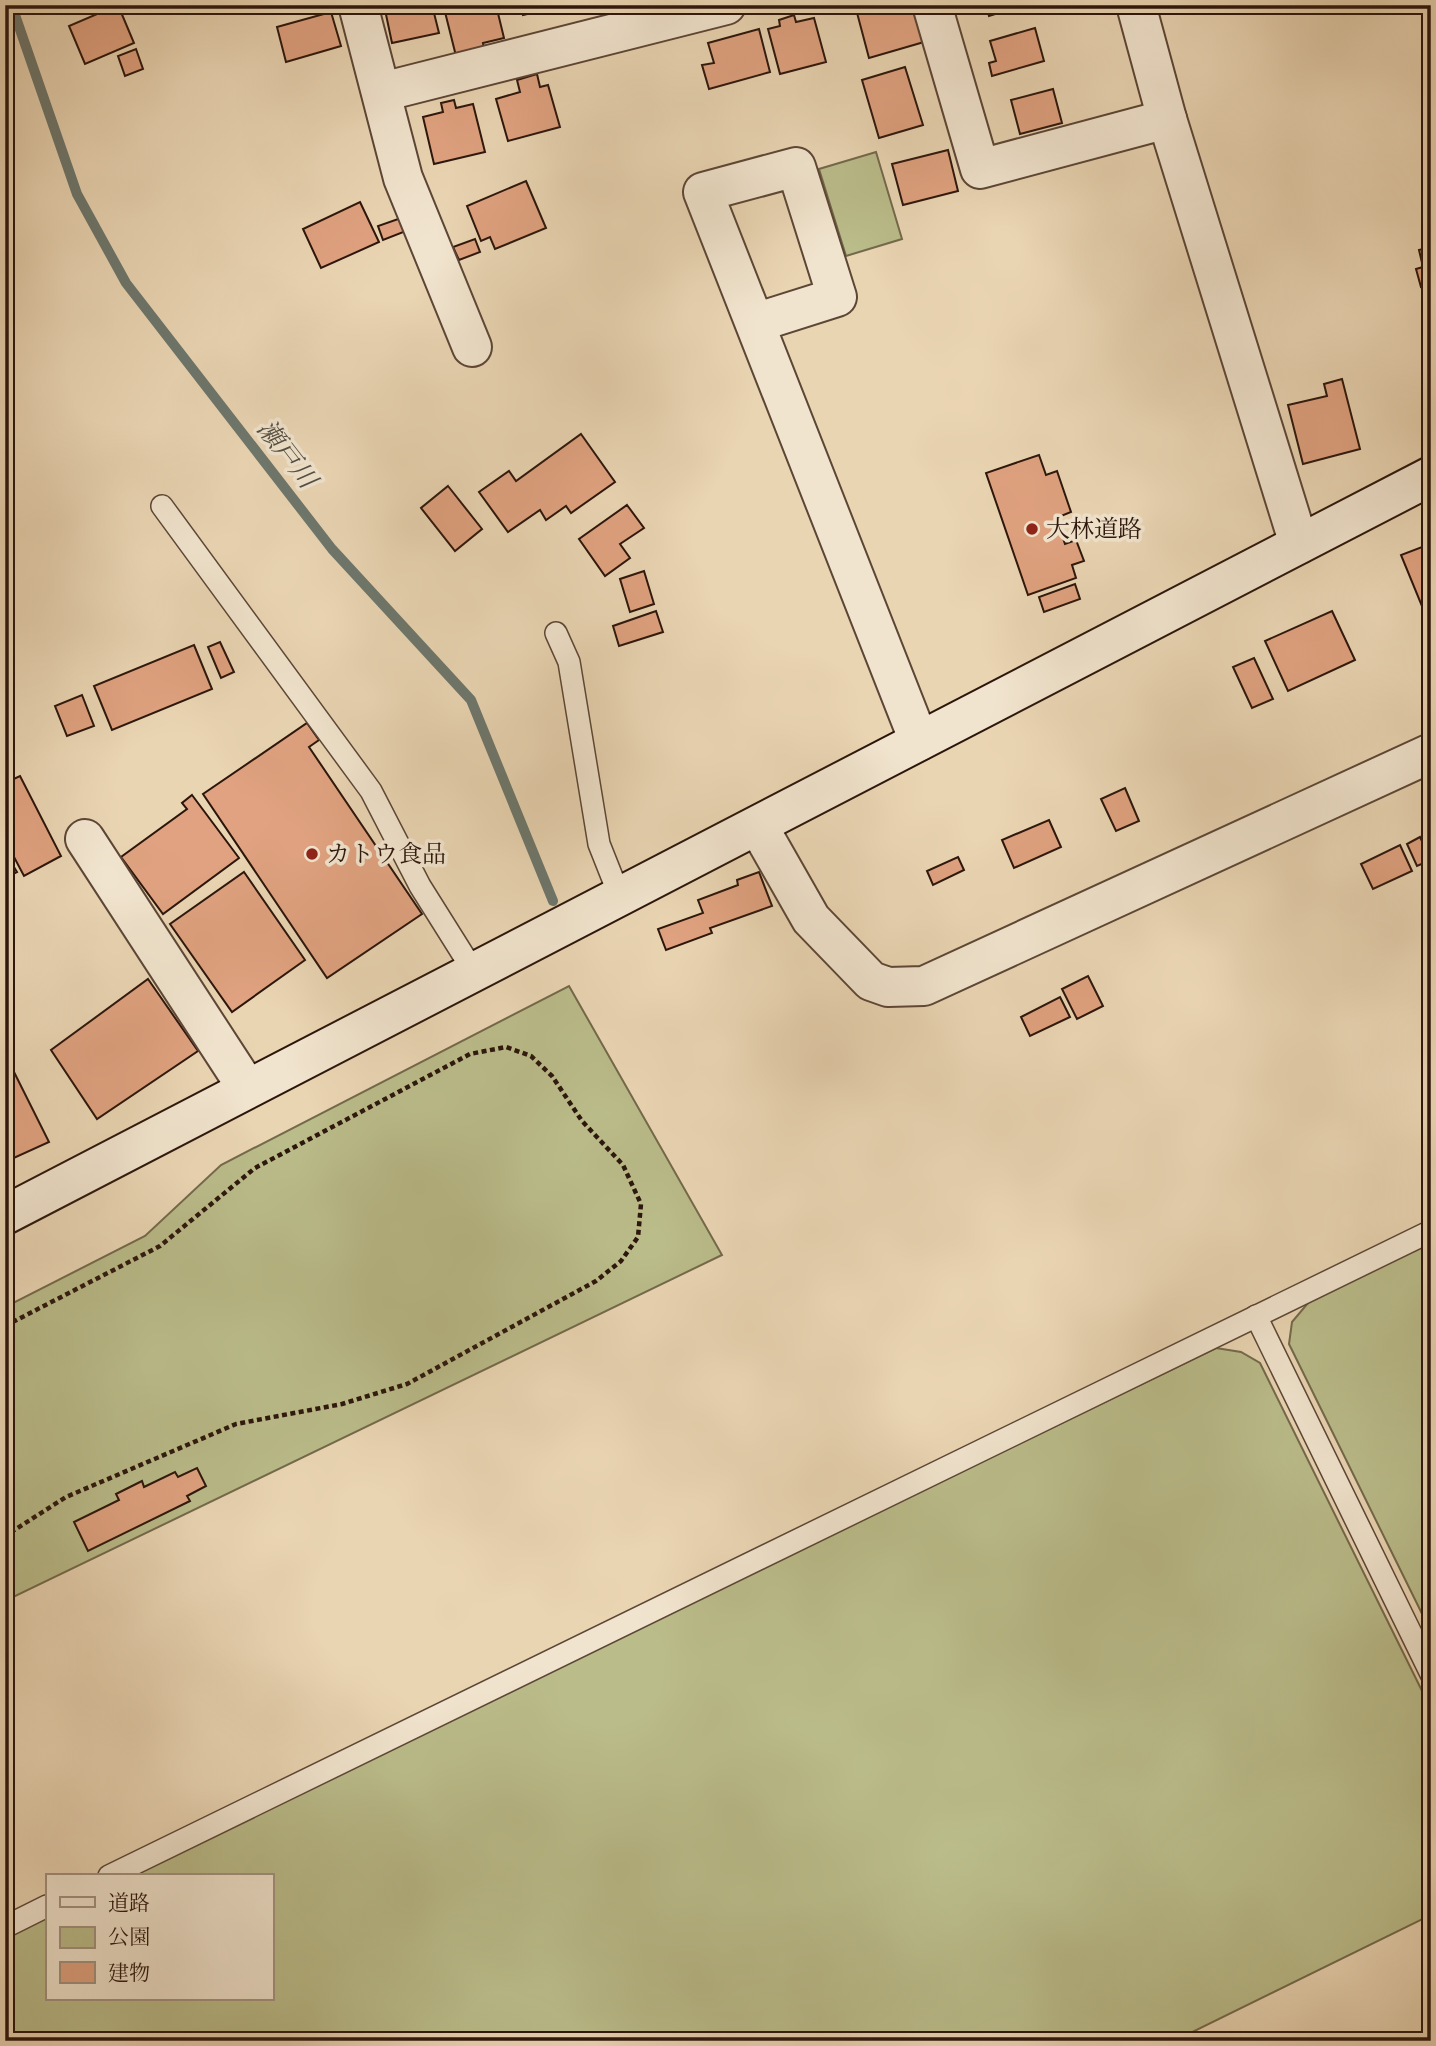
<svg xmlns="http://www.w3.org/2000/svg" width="1436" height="2046" font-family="Cardo,'Noto Serif JP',serif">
	<rect width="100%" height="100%" fill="#ead5b3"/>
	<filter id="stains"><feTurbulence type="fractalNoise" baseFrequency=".00286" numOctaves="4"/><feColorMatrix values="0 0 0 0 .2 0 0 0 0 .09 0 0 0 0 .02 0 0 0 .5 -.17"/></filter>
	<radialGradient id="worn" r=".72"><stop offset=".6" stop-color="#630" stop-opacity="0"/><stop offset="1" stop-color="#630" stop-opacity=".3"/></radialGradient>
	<g fill="#babc8a" stroke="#73694b" stroke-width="2">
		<path d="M876 152 902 239 846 256 819 169Z"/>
		<path d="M569 986 722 1255 5 1601V1307L145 1236 221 1165Z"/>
		<path d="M1431 1240V1632L1289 1344 1292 1322 1313 1297Z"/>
		<path d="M1216 1348 1241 1352 1260 1363 1431 1709V1915L1174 2041H5V1936L47 1916V1999H271V1876H129Z"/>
	</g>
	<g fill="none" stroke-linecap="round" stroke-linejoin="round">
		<path stroke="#6d776d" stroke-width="10" d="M15 15 77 194 126 283 332 549 471 700 553 901"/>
	</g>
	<g fill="#e0a280" stroke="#2c160c" stroke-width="2">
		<path d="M118 5 134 43 85 64 69 26Z"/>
		<path d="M384 5H432L439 33 392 43Z"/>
		<path d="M456 5H496L504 38 483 43 484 49 456 56 444 8Z"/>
		<path d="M521 5H566L523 15Z"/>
		<path d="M869 5H891L892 9 914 5 924 42 869 58 856 9Z"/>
		<path d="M986 5H1024L989 16Z"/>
		<path d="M331 12 341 46 286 62 277 27Z"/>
		<path d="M794 15 796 22 814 18 826 62 780 74 768 29 780 26 779 20Z"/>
		<path d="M1035 28 1044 61 992 76 989 63 996 61 990 41Z"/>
		<path d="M759 29 770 72 709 89 702 65 714 63 708 43Z"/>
		<path d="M136 49 143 69 125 76 118 56Z"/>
		<path d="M905 67 923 125 879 138 862 80Z"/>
		<path d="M537 74 540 87 548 85 560 127 508 141 496 99 520 92 517 80Z"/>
		<path d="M1053 89 1062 123 1020 134 1011 100Z"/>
		<path d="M454 100 456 108 473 104 485 152 434 164 423 117 443 112 441 103Z"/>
		<path d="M948 150 958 191 903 205 892 164Z"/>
		<path d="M526 181 546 228 495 249 490 237 481 241 467 206Z"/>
		<path d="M360 202 379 242 321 268 303 229Z"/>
		<path d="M401 218 406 231 383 240 378 226Z"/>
		<path d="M475 239 480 252 459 260 453 247Z"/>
		<path d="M1431 247V299L1430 300 1427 286 1421 287 1416 269 1423 267 1419 250Z"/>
		<path d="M1342 379 1360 449 1303 464 1288 405 1327 396 1324 384Z"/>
		<path d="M581 434 615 482 571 513 566 506 546 520 540 510 508 532 479 492 509 471 516 481Z"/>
		<path d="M1039 455 1046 475 1057 471 1071 512 1056 518 1065 544 1076 540 1084 561 1072 565 1076 578 1028 595 986 473Z"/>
		<path d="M448 486 482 529 455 551 421 508Z"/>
		<path d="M627 505 644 528 620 544 630 558 605 576 579 539Z"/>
		<path d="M1422 547 1424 553 1431 550V614L1426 616 1401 555Z"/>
		<path d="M644 571 654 604 630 612 620 579Z"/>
		<path d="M1075 584 1080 599 1044 612 1039 597Z"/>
		<path d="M656 611 663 632 619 646 613 626Z"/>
		<path d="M1332 611 1355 660 1288 691 1265 641Z"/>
		<path d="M220 642 234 672 221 678 208 647Z"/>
		<path d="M194 645 212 689 112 730 94 686Z"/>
		<path d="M1254 658 1273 699 1252 708 1233 667Z"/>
		<path d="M82 695 94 726 67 736 55 706Z"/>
		<path d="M307 723 319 740 309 747 422 914 327 978 203 794Z"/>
		<path d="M20 776 61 856 24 876 5 840V783Z"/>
		<path d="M1125 788 1139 821 1116 831 1101 799Z"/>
		<path d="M192 795 239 858 163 914 121 857 187 809 182 803Z"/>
		<path d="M1049 820 1061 847 1014 868 1002 840Z"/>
		<path d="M1420 837 1431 860 1417 866 1407 844Z"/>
		<path d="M1400 845 1412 871 1373 889 1361 864Z"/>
		<path d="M5 852 17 872 5 878Z"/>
		<path d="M958 857 964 870 933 885 927 871Z"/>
		<path d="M244 872 305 960 232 1012 170 924Z"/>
		<path d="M759 872 772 906 710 928 712 933 666 950 658 929 703 913 698 900 738 885 737 880Z"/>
		<path d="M1088 976 1103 1006 1077 1019 1062 989Z"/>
		<path d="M148 979 198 1051 97 1119 51 1050Z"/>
		<path d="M1060 997 1070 1017 1030 1036 1021 1017Z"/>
		<path d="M5 1054 49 1142 5 1162Z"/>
		<path d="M197 1468 206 1486 187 1496 190 1501 88 1551 74 1522 119 1500 116 1494 142 1481 144 1487 175 1472 178 1477Z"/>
	</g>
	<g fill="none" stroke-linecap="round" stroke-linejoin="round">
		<defs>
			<g id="lane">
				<path d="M162 506 371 791 420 886 474 972"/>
				<path d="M556 633 569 662 599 844 620 897"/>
				<path d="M1256 1316 1431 1674"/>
				<path d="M109 1876 1431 1231"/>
				<path d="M5 1927 47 1906"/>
			</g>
			<g id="street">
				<path d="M358 5 403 178 472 347"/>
				<path d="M932 5 980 169 1167 119"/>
				<path d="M1136 5 1167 119 1299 544"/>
				<path d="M382 92 726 5"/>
				<path d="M755 323 837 297 796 167 703 192 919 741"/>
				<path d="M758 826 811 919 871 981 888 987 924 986 1431 753"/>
				<path d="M85 839 247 1088"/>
			</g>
			<path id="secondary" d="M5 1215 1431 476"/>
		</defs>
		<use href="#lane" stroke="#5c4636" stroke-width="24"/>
		<use href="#street" stroke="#5c4636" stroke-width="42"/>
		<use href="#secondary" stroke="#2c160c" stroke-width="42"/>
		<path stroke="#2c160c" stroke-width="4.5" stroke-dasharray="5 3.5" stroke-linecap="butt" d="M5 1326 160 1246 255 1168 470 1054 506 1047 531 1056 552 1076 582 1121 623 1165 641 1204 638 1237 621 1261 596 1281 407 1384 342 1404 236 1424 66 1497 5 1536"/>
		<use href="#lane" stroke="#f1e4ce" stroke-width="21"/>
		<use href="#street" stroke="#f1e4ce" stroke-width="38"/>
		<use href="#secondary" stroke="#f1e4ce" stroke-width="38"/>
	</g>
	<g fill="#8f2418" stroke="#f1e4ce" stroke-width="2.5">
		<circle cx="1032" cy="529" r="7"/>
		<circle cx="312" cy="854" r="7"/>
	</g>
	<g text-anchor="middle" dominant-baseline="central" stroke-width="7" stroke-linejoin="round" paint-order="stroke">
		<g font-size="24" fill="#2c160c" stroke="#f1e4ce" text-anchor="start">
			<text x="1046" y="529">大林道路</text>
			<text x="326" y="854">カトウ食品</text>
		</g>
		<g font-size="26" font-style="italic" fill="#524f45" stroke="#f1e4ce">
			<text transform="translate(287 454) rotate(52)">瀬戸川</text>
		</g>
	</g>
	<rect width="1436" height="2046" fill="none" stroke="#ead5b3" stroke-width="28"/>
	<rect x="7" y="7" width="1422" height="2032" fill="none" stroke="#2c160c" stroke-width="3.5"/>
	<rect x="14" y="14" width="1408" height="2018" fill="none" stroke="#2c160c" stroke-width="2"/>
	<rect x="46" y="1874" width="228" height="126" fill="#f1e4ce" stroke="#a29280" stroke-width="2"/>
	<rect x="60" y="1897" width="35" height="10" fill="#f1e4ce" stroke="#a29280" stroke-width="2"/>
	<text x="108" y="1910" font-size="21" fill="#2c160c">道路</text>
	<rect x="60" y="1927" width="35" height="21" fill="#babc8a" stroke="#a29280" stroke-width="2"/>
	<text x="108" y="1944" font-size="21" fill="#2c160c">公園</text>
	<rect x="60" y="1962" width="35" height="21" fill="#e0a280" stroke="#a29280" stroke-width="2"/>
	<text x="108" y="1980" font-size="21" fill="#2c160c">建物</text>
	<rect width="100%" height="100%" filter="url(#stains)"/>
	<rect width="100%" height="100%" fill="url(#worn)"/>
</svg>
